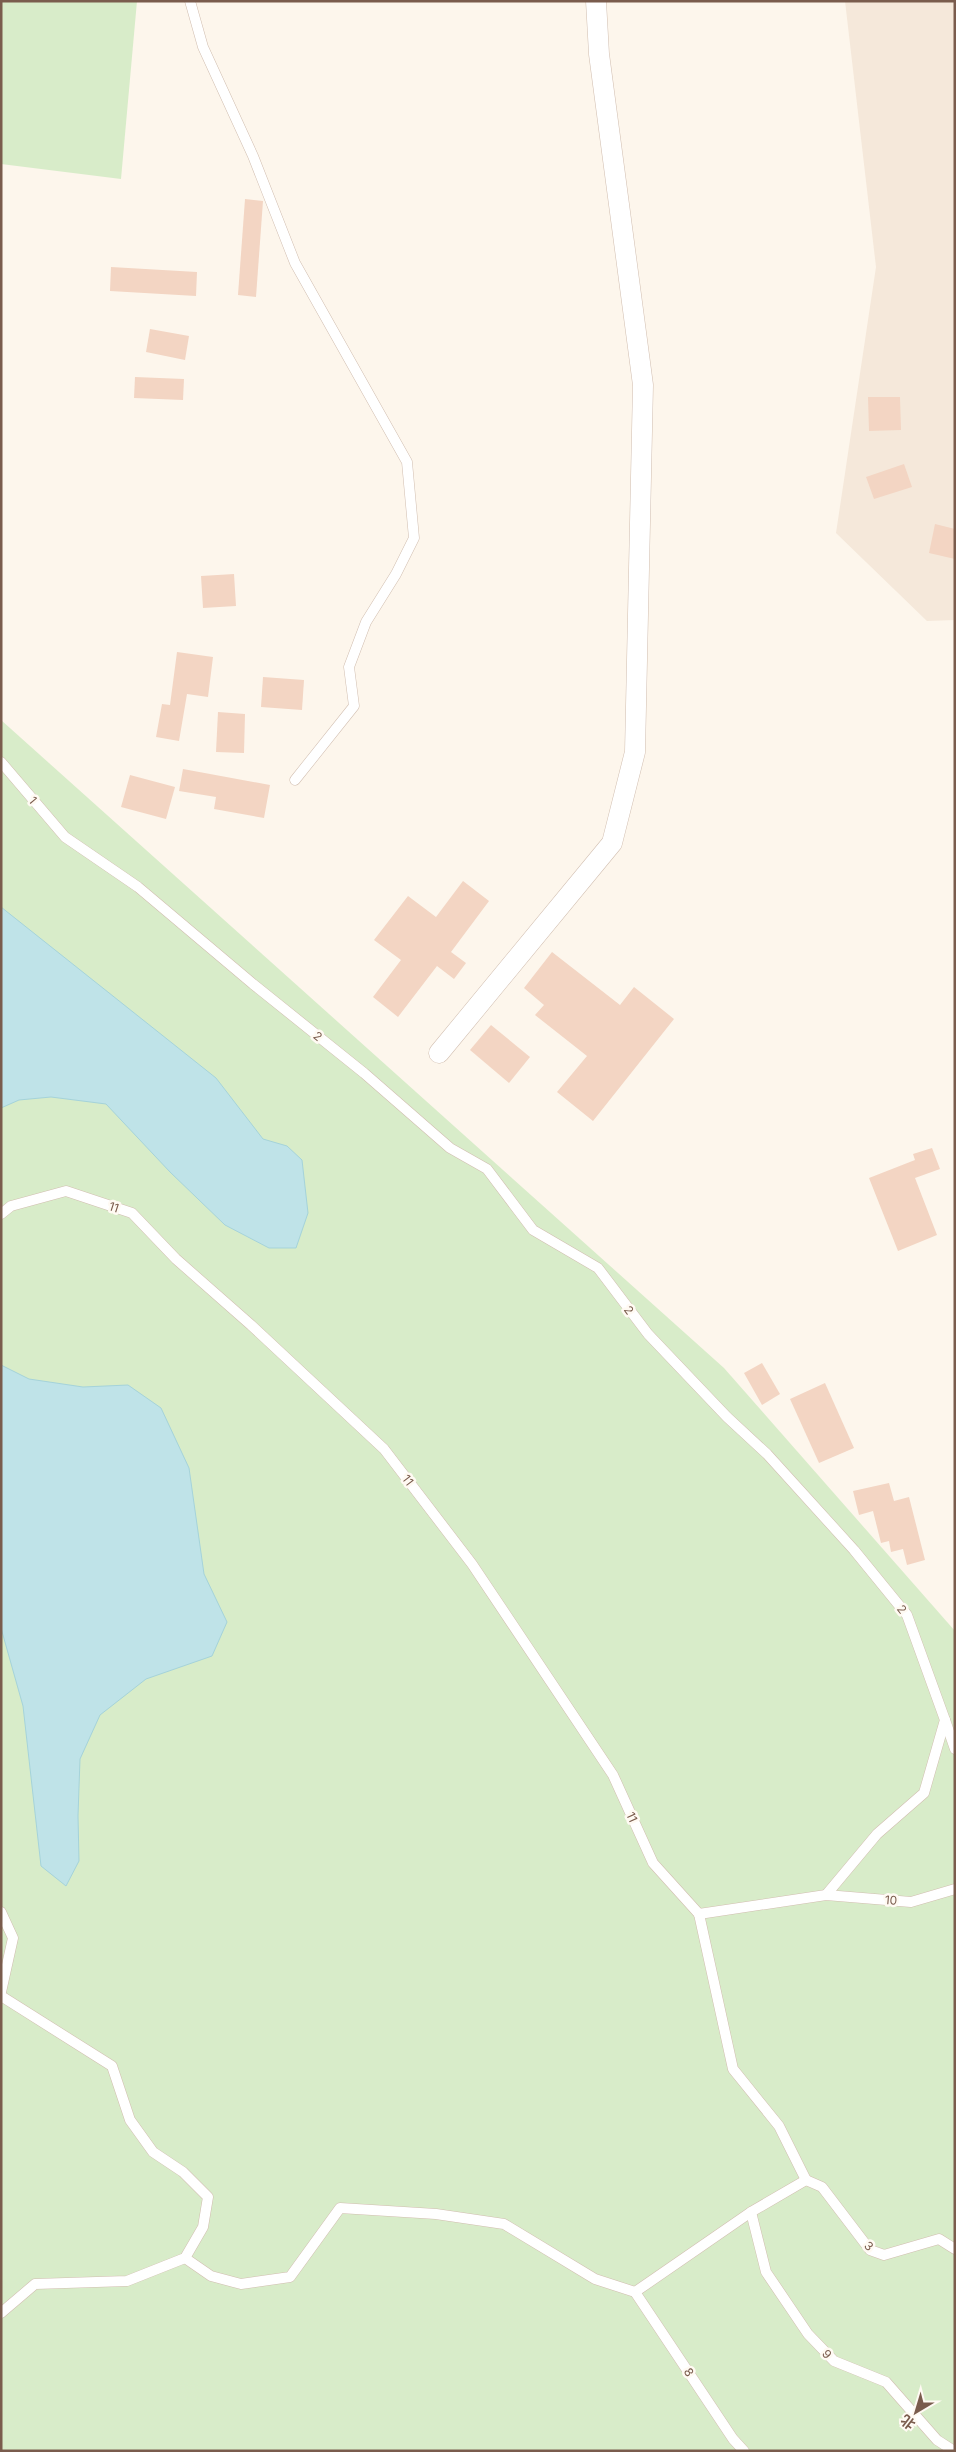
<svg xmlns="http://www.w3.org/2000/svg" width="956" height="2452" font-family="Inter,'Noto Sans SC',sans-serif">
	<rect width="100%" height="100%" fill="#fdf6ec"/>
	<path fill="#f5e8da" d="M845 1H955V620L927 621 836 533 876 267Z"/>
	<g fill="#d8ecc9">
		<path d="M1 1H137L121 179 1 164Z"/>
		<path d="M1 720 724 1368 955 1631V2451H1Z"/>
	</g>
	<g fill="#bfe3e8" stroke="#a5d3da">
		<path d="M1 907 216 1078 263 1139 287 1146 302 1160 308 1213 296 1248H269L225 1225 170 1172 106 1104 51 1097 19 1100 1 1108Z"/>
		<path d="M1 1365 29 1379 83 1387 128 1385 161 1408 189 1468 204 1574 227 1622 212 1656 146 1679 100 1715 80 1759 78 1816 79 1861 66 1886 41 1866 23 1706 1 1628Z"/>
	</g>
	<g fill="#f3d5c3">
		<path d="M245 199 263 201 256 297 238 295Z"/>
		<path d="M111 267 197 272 196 296 110 291Z"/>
		<path d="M150 329 189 336 185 360 146 352Z"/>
		<path d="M135 377 184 379 183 400 134 398Z"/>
		<path d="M868 397H900L901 430 869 431Z"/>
		<path d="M904 464 912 487 874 499 866 477Z"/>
		<path d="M935 524 955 529V559L929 553Z"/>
		<path d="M234 574 236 606 203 608 201 576Z"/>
		<path d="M177 652 213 657 208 697 187 694 179 741 156 737 162 704 170 705Z"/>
		<path d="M263 677 304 680 302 710 261 707Z"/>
		<path d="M218 712 245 714 244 753 216 752Z"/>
		<path d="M183 769 270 785 264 818 214 809 216 797 179 791Z"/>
		<path d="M130 775 175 787 166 819 121 807Z"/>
		<path d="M463 881 489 901 451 952 466 963 454 979 437 966 398 1017 373 997 401 960 374 940 408 896 436 917Z"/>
		<path d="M552 952 620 1005 634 987 674 1019 593 1121 557 1092 587 1056 535 1015 544 1005 524 988Z"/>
		<path d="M491 1025 530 1057 509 1083 470 1050Z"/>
		<path d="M932 1148 940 1169 915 1178 937 1235 898 1251 869 1178 915 1160 913 1154Z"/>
		<path d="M762 1363 780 1394 762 1405 744 1373Z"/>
		<path d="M825 1383 854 1448 819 1463 790 1399Z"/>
		<path d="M889 1483 894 1501 909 1497 925 1560 907 1565 903 1549 891 1552 889 1541 881 1543 873 1511 859 1515 853 1491Z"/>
	</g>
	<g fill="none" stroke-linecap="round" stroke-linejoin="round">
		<defs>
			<g id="lane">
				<path d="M190 1 203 47 253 156 295 263 407 462 414 538 396 574 366 622 349 667 354 706 295 780"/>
				<path d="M1 762 65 837 138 887 253 984 364 1073 450 1148 487 1169 533 1230 598 1268 648 1334 727 1417 767 1454 854 1550 907 1615 945 1720 924 1793 877 1834 826 1895"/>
				<path d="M1 1214 11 1206 66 1191 132 1213 176 1259 251 1325 384 1449 472 1564 613 1775 653 1863 699 1914"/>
				<path d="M945 1720 955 1749"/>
				<path d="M1 1912 13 1938 1 1992"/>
				<path d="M699 1914 733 2069 779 2126 806 2180"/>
				<path d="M699 1914 826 1895 911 1902 955 1889"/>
				<path d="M1 1996 112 2066 130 2120 153 2152 183 2172 208 2197 203 2227 185 2258 127 2281 35 2284 1 2313"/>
				<path d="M806 2180 822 2187 870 2250 884 2255 939 2239 955 2249"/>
				<path d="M751 2212 766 2272 808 2334 834 2361 886 2382 937 2440 954 2451"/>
				<path d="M185 2258 211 2276 241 2284 290 2277 340 2208 436 2214 504 2224 595 2279 635 2292"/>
				<path d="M635 2292 751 2212 806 2180"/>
				<path d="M635 2292 733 2439 744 2451"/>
			</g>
			<path id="street" d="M439 1053 612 843 635 752 643 385 599 54 596 1"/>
		</defs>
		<use href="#lane" stroke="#d1beb0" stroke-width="11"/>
		<use href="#street" stroke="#d1beb0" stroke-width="21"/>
		<use href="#lane" stroke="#fff" stroke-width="10"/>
		<use href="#street" stroke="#fff" stroke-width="20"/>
	</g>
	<g text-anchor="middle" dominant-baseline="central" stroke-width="5" stroke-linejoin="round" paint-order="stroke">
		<g font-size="12" fill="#7a5c4d" stroke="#fffaf3">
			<text transform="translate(33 800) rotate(50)">1</text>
			<text transform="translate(318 1036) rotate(39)">2</text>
			<text transform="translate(114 1207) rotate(18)">11</text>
			<text transform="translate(629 1310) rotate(53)">2</text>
			<text transform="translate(408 1480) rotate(53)">11</text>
			<text transform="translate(902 1609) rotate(52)">2</text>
			<text transform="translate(632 1817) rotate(66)">11</text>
			<text transform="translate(891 1900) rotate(5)">10</text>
			<text transform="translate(869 2246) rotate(42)">3</text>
			<text transform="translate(827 2354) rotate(47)">9</text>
			<text transform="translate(689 2372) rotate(56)">8</text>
		</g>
	</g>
	<rect width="956" height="2452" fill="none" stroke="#7a5c4d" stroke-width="5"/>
	<g transform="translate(916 2412) rotate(218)" stroke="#fffaf3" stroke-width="4" paint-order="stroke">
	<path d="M0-4L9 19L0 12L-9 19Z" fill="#7a5c4d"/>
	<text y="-8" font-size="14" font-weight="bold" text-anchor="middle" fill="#7a5c4d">北</text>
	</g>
</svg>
